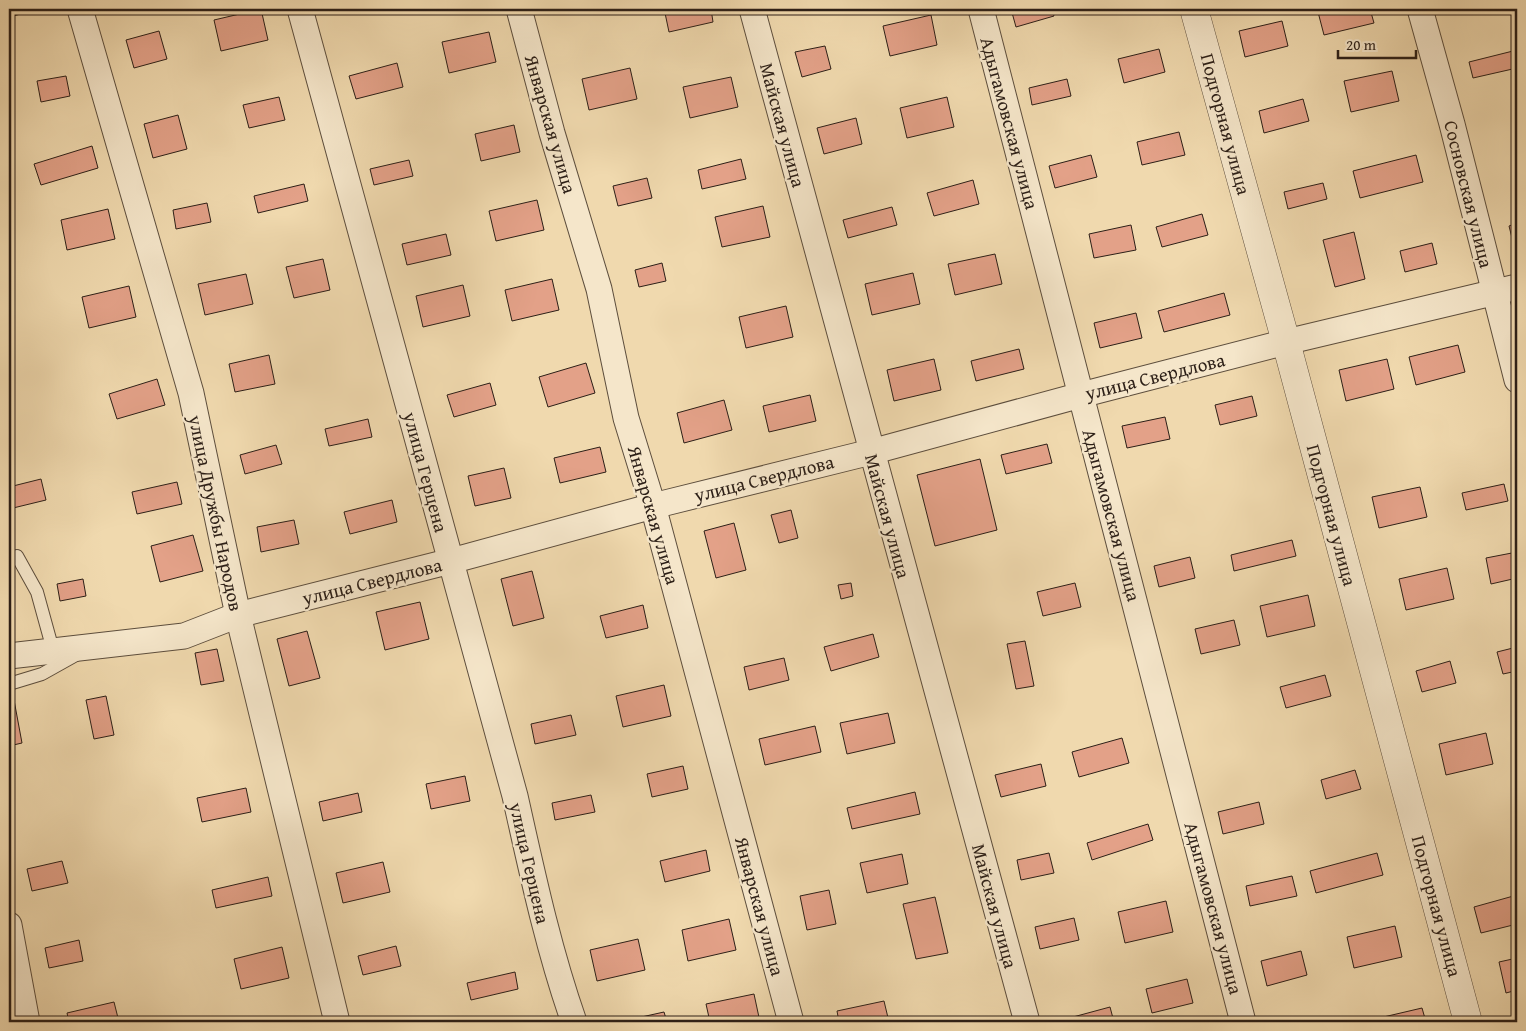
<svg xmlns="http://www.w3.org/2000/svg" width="1526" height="1031" font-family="'Gentium Book Plus',serif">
	<rect width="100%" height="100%" fill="#f0d9ae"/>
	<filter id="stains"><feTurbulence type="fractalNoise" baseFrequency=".004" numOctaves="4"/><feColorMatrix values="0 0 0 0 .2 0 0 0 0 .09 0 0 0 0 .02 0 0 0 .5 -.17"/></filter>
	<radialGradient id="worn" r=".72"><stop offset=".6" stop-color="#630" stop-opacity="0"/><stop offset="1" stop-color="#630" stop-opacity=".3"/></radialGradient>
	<g fill="#e3a188" stroke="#2c1f17">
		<path d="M9 9H40L9 17Z"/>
		<path d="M261 9 268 40 221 51 214 20Z"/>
		<path d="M685 9H711L713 22 669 32 665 13Z"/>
		<path d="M1011 9H1052L1054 16 1016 27Z"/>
		<path d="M1331 9H1370L1374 23 1324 35 1318 12Z"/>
		<path d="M931 15 937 45 890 56 883 26Z"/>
		<path d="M1282 21 1288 46 1245 57 1239 31Z"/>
		<path d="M159 31 167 59 134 68 126 40Z"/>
		<path d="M489 32 496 62 449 73 442 42Z"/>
		<path d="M825 46 831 69 802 77 795 52Z"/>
		<path d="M1159 49 1165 72 1124 83 1118 59Z"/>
		<path d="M1517 50V68L1473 78 1469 62Z"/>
		<path d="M397 63 403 87 356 99 349 76Z"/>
		<path d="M630 68 637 99 589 110 582 79Z"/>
		<path d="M1392 71 1399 101 1351 112 1344 81Z"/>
		<path d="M66 76 70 96 41 102 37 81Z"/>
		<path d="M731 77 738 107 690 118 683 87Z"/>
		<path d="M1067 79 1071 96 1032 105 1029 88Z"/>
		<path d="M279 97 285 120 249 128 243 105Z"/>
		<path d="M947 97 954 127 907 138 900 108Z"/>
		<path d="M1303 99 1309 121 1264 133 1259 111Z"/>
		<path d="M178 115 187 149 153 158 144 124Z"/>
		<path d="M856 118 862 144 824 154 817 128Z"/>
		<path d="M514 125 520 152 481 161 475 134Z"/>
		<path d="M1179 132 1185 155 1142 165 1137 142Z"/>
		<path d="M92 146 98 168 41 185 34 164Z"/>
		<path d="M1091 155 1097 177 1055 188 1049 166Z"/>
		<path d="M1416 155 1423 182 1360 198 1353 171Z"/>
		<path d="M741 159 746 179 702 189 698 170Z"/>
		<path d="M409 160 413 176 374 185 370 169Z"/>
		<path d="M647 178 652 198 618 206 613 186Z"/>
		<path d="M973 180 979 204 934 216 927 193Z"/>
		<path d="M1323 183 1327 199 1288 209 1284 192Z"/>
		<path d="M304 184 308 201 258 213 254 196Z"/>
		<path d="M537 200 544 230 496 241 489 211Z"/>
		<path d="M207 203 211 222 176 229 173 210Z"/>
		<path d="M763 206 770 237 722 247 715 217Z"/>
		<path d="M892 207 897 225 848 238 843 220Z"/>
		<path d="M108 209 115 239 67 250 61 220Z"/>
		<path d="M1202 214 1208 235 1162 247 1156 227Z"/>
		<path d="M1517 223V245L1514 246 1509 226Z"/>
		<path d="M1131 225 1136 250 1094 258 1089 234Z"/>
		<path d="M1354 232 1365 279 1335 287 1323 240Z"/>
		<path d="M446 234 451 255 407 265 402 244Z"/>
		<path d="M1432 243 1437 264 1405 272 1400 251Z"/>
		<path d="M995 254 1002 284 955 295 948 264Z"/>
		<path d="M323 259 330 290 294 298 286 267Z"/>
		<path d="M662 263 666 281 639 287 635 270Z"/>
		<path d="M913 273 920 304 872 315 865 284Z"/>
		<path d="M246 274 253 304 205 315 198 284Z"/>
		<path d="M552 279 559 310 512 321 505 290Z"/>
		<path d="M463 285 470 316 423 327 416 296Z"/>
		<path d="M129 286 136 317 89 328 82 297Z"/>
		<path d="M1224 293 1230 315 1164 332 1158 311Z"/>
		<path d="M786 306 793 337 746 348 739 317Z"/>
		<path d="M1136 313 1142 338 1100 348 1094 323Z"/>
		<path d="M1458 345 1465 372 1416 385 1409 357Z"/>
		<path d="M1019 349 1024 369 976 381 971 361Z"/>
		<path d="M269 355 275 384 235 392 229 364Z"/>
		<path d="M934 359 941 390 894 401 887 370Z"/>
		<path d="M1387 359 1394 389 1346 401 1339 370Z"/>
		<path d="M586 363 595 393 548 407 539 377Z"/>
		<path d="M157 379 165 405 117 419 109 394Z"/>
		<path d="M490 383 496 405 454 417 447 395Z"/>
		<path d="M810 395 816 421 769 432 763 406Z"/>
		<path d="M1252 396 1257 416 1220 425 1215 405Z"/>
		<path d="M724 400 732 430 684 443 677 413Z"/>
		<path d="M1165 417 1170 439 1127 448 1122 426Z"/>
		<path d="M368 419 372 437 329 446 325 429Z"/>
		<path d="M1047 444 1052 463 1006 474 1001 455Z"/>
		<path d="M276 445 282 464 245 474 240 455Z"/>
		<path d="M600 447 606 472 560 483 554 458Z"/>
		<path d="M980 459 997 530 935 546 917 475Z"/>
		<path d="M504 468 511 498 475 506 468 476Z"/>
		<path d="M41 479 46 500 9 509V487Z"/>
		<path d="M177 482 182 504 137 514 132 492Z"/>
		<path d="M1504 484 1508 501 1466 510 1462 493Z"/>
		<path d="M1420 487 1427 517 1379 528 1372 497Z"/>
		<path d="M392 500 397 522 350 534 344 512Z"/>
		<path d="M791 510 798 538 779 543 771 515Z"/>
		<path d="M294 520 299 544 261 552 257 527Z"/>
		<path d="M734 523 746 570 716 578 704 531Z"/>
		<path d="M193 535 203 571 160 582 151 546Z"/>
		<path d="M1292 540 1296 556 1234 571 1231 555Z"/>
		<path d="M1517 552V578L1491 584 1486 558Z"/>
		<path d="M1190 557 1195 578 1159 587 1154 566Z"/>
		<path d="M1447 568 1454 599 1406 610 1399 579Z"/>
		<path d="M532 571 544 618 513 626 501 579Z"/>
		<path d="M83 579 86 596 60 601 57 584Z"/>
		<path d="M851 583 853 596 841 599 838 585Z"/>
		<path d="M1075 583 1081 607 1043 616 1037 592Z"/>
		<path d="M1308 595 1315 626 1267 637 1260 606Z"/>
		<path d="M420 602 429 639 385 650 376 612Z"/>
		<path d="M643 605 648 628 606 638 600 616Z"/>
		<path d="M1234 620 1240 645 1201 654 1195 629Z"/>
		<path d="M307 631 320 678 289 686 277 639Z"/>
		<path d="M873 634 879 657 831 671 824 647Z"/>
		<path d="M1025 641 1034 686 1016 689 1007 644Z"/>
		<path d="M1517 647V671L1503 674 1497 652Z"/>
		<path d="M217 649 224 681 201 685 195 653Z"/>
		<path d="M784 658 789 680 749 690 744 667Z"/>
		<path d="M1450 661 1456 683 1422 692 1416 671Z"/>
		<path d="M1325 675 1331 696 1286 708 1280 687Z"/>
		<path d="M664 685 671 716 623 727 616 696Z"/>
		<path d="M106 696 114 735 94 739 86 700Z"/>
		<path d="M14 700 22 743 9 746V701Z"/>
		<path d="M888 713 895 743 847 754 840 723Z"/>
		<path d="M571 715 576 735 535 744 531 724Z"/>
		<path d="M815 726 821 752 765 765 759 739Z"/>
		<path d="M1486 733 1493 764 1446 775 1439 744Z"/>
		<path d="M1122 738 1129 763 1079 777 1072 752Z"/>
		<path d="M1041 764 1046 786 1001 797 995 775Z"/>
		<path d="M683 766 688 789 652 797 647 774Z"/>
		<path d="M1355 770 1361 789 1326 799 1321 780Z"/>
		<path d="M465 776 470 801 431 809 426 784Z"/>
		<path d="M246 788 251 812 202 822 197 798Z"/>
		<path d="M915 792 920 814 852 829 847 808Z"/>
		<path d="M358 793 362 812 323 821 319 802Z"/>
		<path d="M591 795 595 812 555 820 552 803Z"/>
		<path d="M1259 802 1264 824 1223 834 1218 812Z"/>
		<path d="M1148 824 1153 840 1092 860 1087 843Z"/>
		<path d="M706 850 710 871 665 882 660 861Z"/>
		<path d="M1049 853 1054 873 1021 880 1017 860Z"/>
		<path d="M1377 853 1383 875 1316 893 1310 871Z"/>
		<path d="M902 854 908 884 867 893 860 863Z"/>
		<path d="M62 861 68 883 32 891 27 869Z"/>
		<path d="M383 862 390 892 343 903 336 873Z"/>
		<path d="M1292 876 1297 896 1250 906 1246 886Z"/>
		<path d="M268 877 272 896 216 908 212 890Z"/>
		<path d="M829 890 836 924 807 930 800 896Z"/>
		<path d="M1517 895V924L1481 933 1474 907Z"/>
		<path d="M935 897 948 953 916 959 903 904Z"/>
		<path d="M1166 901 1173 932 1125 943 1118 912Z"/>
		<path d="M1074 918 1079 940 1040 949 1035 927Z"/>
		<path d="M729 919 736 950 688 961 682 930Z"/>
		<path d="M1395 926 1402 957 1354 968 1347 937Z"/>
		<path d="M638 939 645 970 597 981 590 950Z"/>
		<path d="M79 940 83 961 49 968 45 948Z"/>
		<path d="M396 946 401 966 363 975 358 956Z"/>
		<path d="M282 947 289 978 241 989 234 959Z"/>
		<path d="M1301 951 1307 975 1267 986 1261 961Z"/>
		<path d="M1517 958V990L1506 993 1499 962Z"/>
		<path d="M515 972 518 989 471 1000 467 983Z"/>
		<path d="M1187 979 1193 1003 1152 1013 1146 989Z"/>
		<path d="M754 994 760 1022H710L706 1004Z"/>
		<path d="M884 1001 889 1022H839L837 1011Z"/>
		<path d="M114 1002 119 1022H69L67 1013Z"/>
		<path d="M1110 1007 1114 1022H1063L1062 1020Z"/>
		<path d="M1422 1008 1426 1022H1376L1375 1019Z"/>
		<path d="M664 1012 667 1022H619Z"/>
	</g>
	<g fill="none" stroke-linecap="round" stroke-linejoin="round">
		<defs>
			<g id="service">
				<path d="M17 556 37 592 53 650"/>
				<path d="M9 684 42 674 76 655"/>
			</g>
			<g id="minor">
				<path d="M80 9 191 393 238 615 337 1022"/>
				<path d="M300 9 515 796C532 872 548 948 574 1022"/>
				<path d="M519 9 552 133 599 289 626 418 653 506 791 1022"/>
				<path d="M752 9 1027 1022"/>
				<path d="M981 9 1243 1022"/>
				<path d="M1420 9 1452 124 1517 380"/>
				<path d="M9 656 184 636 238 615 451 561 653 506 871 452 1081 395 1286 342 1517 287"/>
				<path d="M9 925 27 1022"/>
			</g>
			<path id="tertiary" d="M1194 9 1286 342 1468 1022"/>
		</defs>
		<use href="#service" stroke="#5d4e3d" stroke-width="14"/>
		<use href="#minor" stroke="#5d4e3d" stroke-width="27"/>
		<use href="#tertiary" stroke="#5d4e3d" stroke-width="29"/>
		<use href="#service" stroke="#f5e6ca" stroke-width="12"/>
		<use href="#minor" stroke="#f5e6ca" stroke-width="25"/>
		<use href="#tertiary" stroke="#f5e6ca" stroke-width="28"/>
	</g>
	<g text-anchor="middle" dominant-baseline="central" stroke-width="4.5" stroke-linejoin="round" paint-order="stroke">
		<g font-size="19" fill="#2c1f17" stroke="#f5e6ca">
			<text transform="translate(1010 123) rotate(75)">Адыгамовская улица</text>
			<text transform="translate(551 124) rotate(74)">Январская улица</text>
			<text transform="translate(1226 124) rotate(75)">Подгорная улица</text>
			<text transform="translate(783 125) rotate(75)">Майская улица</text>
			<text transform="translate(1469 194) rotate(76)">Сосновская улица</text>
			<text transform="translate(1155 376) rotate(-14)">улица Свердлова</text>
			<text transform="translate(426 472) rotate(75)">улица Герцена</text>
			<text transform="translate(764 478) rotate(-14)">улица Свердлова</text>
			<text transform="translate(216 513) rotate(78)">улица Дружбы Народов</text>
			<text transform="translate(654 515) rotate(74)">Январская улица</text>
			<text transform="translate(1112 515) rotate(75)">Адыгамовская улица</text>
			<text transform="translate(1332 515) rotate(75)">Подгорная улица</text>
			<text transform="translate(888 516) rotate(75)">Майская улица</text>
			<text transform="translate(372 581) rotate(-14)">улица Свердлова</text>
			<text transform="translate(530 863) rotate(77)">улица Герцена</text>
			<text transform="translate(760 906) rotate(75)">Январская улица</text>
			<text transform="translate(995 906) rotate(75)">Майская улица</text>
			<text transform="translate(1437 906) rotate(75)">Подгорная улица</text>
			<text transform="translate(1214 908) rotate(75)">Адыгамовская улица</text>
		</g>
	</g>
	<rect width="1526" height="1031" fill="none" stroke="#f0d9ae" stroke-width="30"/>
	<rect x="10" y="10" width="1506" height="1011" fill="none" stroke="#2c1f17" stroke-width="2.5"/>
	<rect x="15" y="15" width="1496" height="1001" fill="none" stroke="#2c1f17"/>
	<path d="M1338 50v8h78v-8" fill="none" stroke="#2c1f17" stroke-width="2.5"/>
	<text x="1346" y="50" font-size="15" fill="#2c1f17" stroke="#f5e6ca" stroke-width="4" paint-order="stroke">20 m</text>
	<rect width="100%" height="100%" filter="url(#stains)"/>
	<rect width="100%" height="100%" fill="url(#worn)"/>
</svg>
